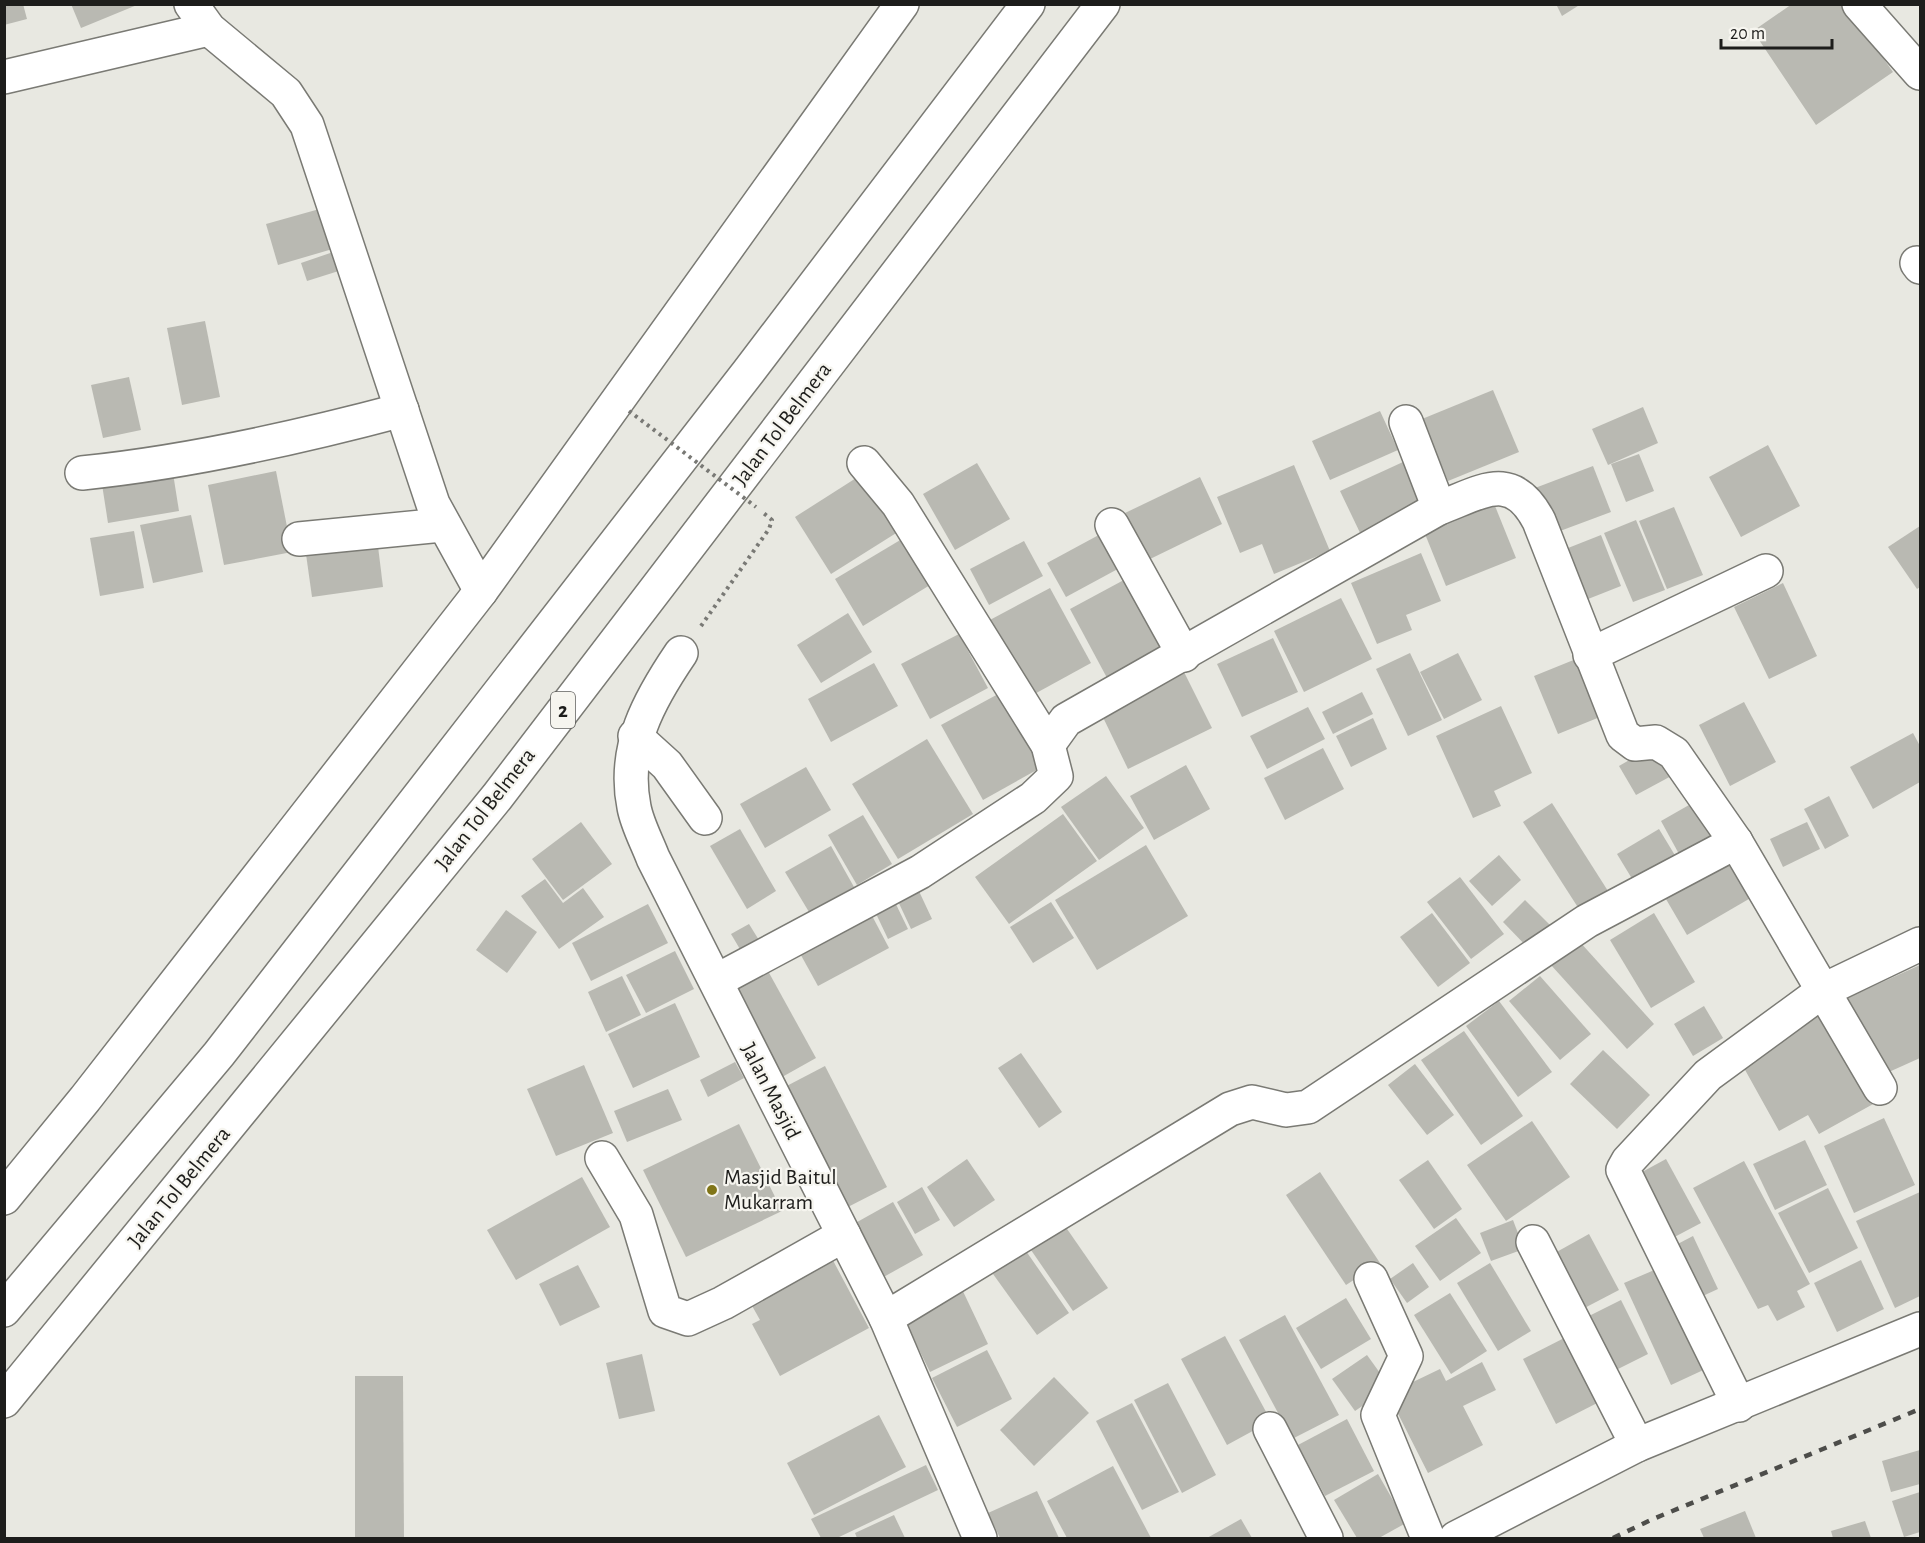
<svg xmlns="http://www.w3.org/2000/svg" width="1925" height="1543" font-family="'Alegreya Sans',sans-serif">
	<rect width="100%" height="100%" fill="#e8e8e1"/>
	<g fill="#b9b9b2">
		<path d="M4 4H23L27 19 4 25Z"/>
		<path d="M71 4H137V5L81 28Z"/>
		<path d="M1556 4H1581L1562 16Z"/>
		<path d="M1792 4H1840L1854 25 1858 22 1893 72 1816 125 1753 31Z"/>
		<path d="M323 208 336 248 278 265 266 224Z"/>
		<path d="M339 250 345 269 307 281 301 263Z"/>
		<path d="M205 321 220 397 182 405 167 328Z"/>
		<path d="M129 377 141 430 103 438 91 385Z"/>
		<path d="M1493 390 1519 452 1448 481 1422 419Z"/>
		<path d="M1643 407 1658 443 1608 465 1592 429Z"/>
		<path d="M1380 411 1398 450 1330 480 1312 441Z"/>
		<path d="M1768 445 1800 506 1741 537 1709 477Z"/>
		<path d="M1639 454 1654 491 1626 502 1611 464Z"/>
		<path d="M1403 462 1425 510 1363 539 1340 491Z"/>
		<path d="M977 463 1010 519 955 550 923 494Z"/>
		<path d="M1294 465 1330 551 1274 574 1262 544 1240 553 1217 497Z"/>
		<path d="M1593 466 1611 512 1552 534 1535 488Z"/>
		<path d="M172 467 179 511 108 523 101 478Z"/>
		<path d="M276 471 292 552 224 565 208 485Z"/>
		<path d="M864 473 901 530 831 574 795 517Z"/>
		<path d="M1200 477 1222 524 1148 560 1125 513Z"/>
		<path d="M1493 501 1516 558 1446 586 1423 529Z"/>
		<path d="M1674 507 1703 575 1667 589 1639 521Z"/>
		<path d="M191 515 203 572 153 583 140 525Z"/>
		<path d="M1636 520 1665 590 1633 602 1604 533Z"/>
		<path d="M1920 526V587L1917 589 1888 547Z"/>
		<path d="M1108 530 1127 564 1066 597 1047 563Z"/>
		<path d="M134 531 144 588 100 596 90 538Z"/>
		<path d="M1601 535 1621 586 1583 601 1563 550Z"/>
		<path d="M907 536 935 582 863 626 835 579Z"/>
		<path d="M377 538 383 587 312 597 305 547Z"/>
		<path d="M1024 541 1043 576 989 605 970 569Z"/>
		<path d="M1421 553 1441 601 1406 615 1412 630 1377 644 1351 583Z"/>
		<path d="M1135 574 1178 654 1113 689 1070 609Z"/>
		<path d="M1783 583 1817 656 1769 679 1734 607Z"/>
		<path d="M1050 588 1091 663 1029 697 988 621Z"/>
		<path d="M1341 598 1372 659 1304 692 1274 631Z"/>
		<path d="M848 613 872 652 821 683 797 645Z"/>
		<path d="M959 634 988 688 930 719 901 664Z"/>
		<path d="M1273 638 1298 692 1242 717 1217 664Z"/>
		<path d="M1410 653 1442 720 1408 736 1376 669Z"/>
		<path d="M1458 653 1482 700 1444 719 1420 672Z"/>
		<path d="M1576 659 1600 717 1558 734 1534 676Z"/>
		<path d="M874 663 898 706 831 742 808 699Z"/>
		<path d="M1181 666 1212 728 1128 769 1098 707Z"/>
		<path d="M1362 692 1373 714 1333 734 1322 712Z"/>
		<path d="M1000 693 1042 767 983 800 941 725Z"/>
		<path d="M1744 702 1776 762 1730 786 1699 725Z"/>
		<path d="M1501 706 1532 773 1494 791 1501 806 1473 818 1436 736Z"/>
		<path d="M1308 707 1325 739 1267 769 1250 736Z"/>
		<path d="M1373 718 1387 749 1351 767 1336 736Z"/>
		<path d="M1913 733 1920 746V782L1873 809 1850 767Z"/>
		<path d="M927 739 973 814 898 859 852 784Z"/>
		<path d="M1657 744 1675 774 1636 795 1619 766Z"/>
		<path d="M1323 748 1344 789 1285 820 1264 778Z"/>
		<path d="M1186 765 1210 809 1154 840 1130 796Z"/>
		<path d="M806 767 831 810 765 848 740 804Z"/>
		<path d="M1106 776 1144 828 1099 860 1061 807Z"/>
		<path d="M1829 796 1849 836 1825 849 1804 809Z"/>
		<path d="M1703 797 1721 830 1679 854 1661 821Z"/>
		<path d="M1552 803 1608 891 1579 909 1523 822Z"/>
		<path d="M1063 814 1097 861 1009 924 975 877Z"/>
		<path d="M863 815 892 864 857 885 828 835Z"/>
		<path d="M581 822 612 864 563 900 532 859Z"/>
		<path d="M1807 822 1820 849 1783 867 1770 839Z"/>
		<path d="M740 829 776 891 747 909 710 846Z"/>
		<path d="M1659 829 1676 857 1634 882 1617 854Z"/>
		<path d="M1146 845 1188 916 1097 970 1055 900Z"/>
		<path d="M831 846 854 887 809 912 785 872Z"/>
		<path d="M1499 855 1521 880 1492 906 1469 881Z"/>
		<path d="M1729 855 1754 896 1687 935 1663 894Z"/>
		<path d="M1460 877 1504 934 1471 959 1427 902Z"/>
		<path d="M545 879 563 903 583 888 604 917 559 949 521 896Z"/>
		<path d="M917 887 932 919 911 929 896 897Z"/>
		<path d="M890 892 908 929 888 939 870 901Z"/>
		<path d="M1525 900 1553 928 1530 950 1503 922Z"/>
		<path d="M1051 902 1074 938 1033 963 1010 927Z"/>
		<path d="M648 904 668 943 591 981 572 943Z"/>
		<path d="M506 910 537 932 507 973 476 950Z"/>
		<path d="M869 910 889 948 818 986 797 948Z"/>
		<path d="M1432 913 1470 963 1438 987 1400 937Z"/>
		<path d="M1654 913 1695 982 1651 1008 1610 940Z"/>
		<path d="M749 924 762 945 744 956 731 934Z"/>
		<path d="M1579 941 1654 1024 1627 1049 1551 965Z"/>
		<path d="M675 951 694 989 646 1013 626 975Z"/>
		<path d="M1920 965V1058L1880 1076 1845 999Z"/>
		<path d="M768 971 816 1058 775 1081 726 994Z"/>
		<path d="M622 976 641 1015 606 1032 588 992Z"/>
		<path d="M1540 976 1591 1034 1560 1060 1509 1001Z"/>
		<path d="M1499 1001 1552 1072 1518 1097 1466 1026Z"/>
		<path d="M675 1003 700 1057 633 1088 608 1034Z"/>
		<path d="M1704 1006 1723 1038 1693 1056 1674 1024Z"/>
		<path d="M1825 1012 1875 1103 1819 1134 1808 1115 1779 1131 1739 1059Z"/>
		<path d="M1464 1031 1523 1116 1481 1145 1421 1060Z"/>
		<path d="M1603 1050 1650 1095 1617 1129 1570 1084Z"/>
		<path d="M1021 1053 1062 1112 1039 1128 998 1068Z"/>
		<path d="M735 1062 744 1078 708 1097 700 1080Z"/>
		<path d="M1415 1064 1454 1115 1427 1135 1388 1085Z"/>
		<path d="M584 1065 613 1133 556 1156 527 1089Z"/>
		<path d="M825 1066 887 1187 842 1210 779 1090Z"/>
		<path d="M668 1089 682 1120 627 1142 614 1111Z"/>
		<path d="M1884 1118 1915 1185 1854 1213 1824 1146Z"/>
		<path d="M1532 1121 1570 1177 1506 1221 1467 1165Z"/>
		<path d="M739 1124 782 1211 686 1257 643 1170Z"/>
		<path d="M1805 1140 1827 1185 1775 1210 1753 1164Z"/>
		<path d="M967 1159 995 1200 954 1227 927 1187Z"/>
		<path d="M1666 1159 1701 1223 1665 1242 1631 1178Z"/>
		<path d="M1428 1160 1462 1209 1434 1229 1399 1180Z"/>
		<path d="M1744 1161 1810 1284 1797 1291 1805 1307 1777 1321 1768 1305 1758 1309 1693 1188Z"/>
		<path d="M1320 1172 1380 1263 1346 1285 1286 1195Z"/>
		<path d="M582 1177 610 1227 516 1280 487 1230Z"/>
		<path d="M922 1187 940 1220 915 1234 897 1202Z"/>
		<path d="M1828 1188 1858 1248 1809 1273 1778 1213Z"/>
		<path d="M1920 1192V1296L1895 1308 1856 1221Z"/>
		<path d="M893 1202 923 1255 880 1279 850 1226Z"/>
		<path d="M1456 1218 1481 1253 1440 1281 1415 1246Z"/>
		<path d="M1513 1220 1524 1249 1491 1261 1480 1233Z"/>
		<path d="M1065 1226 1108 1288 1073 1311 1031 1250Z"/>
		<path d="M1589 1234 1619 1290 1573 1314 1544 1259Z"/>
		<path d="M1693 1236 1718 1289 1694 1300 1670 1248Z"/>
		<path d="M828 1251 869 1328 780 1376 752 1324 760 1320 746 1295Z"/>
		<path d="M1026 1251 1069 1313 1037 1335 993 1274Z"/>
		<path d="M1861 1260 1884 1309 1837 1332 1814 1283Z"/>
		<path d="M1413 1263 1429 1287 1407 1303 1390 1279Z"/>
		<path d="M1490 1263 1531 1331 1498 1351 1457 1283Z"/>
		<path d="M578 1265 600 1307 560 1326 539 1284Z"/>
		<path d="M1666 1265 1712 1366 1671 1385 1624 1283Z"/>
		<path d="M960 1285 988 1344 930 1372 901 1313Z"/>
		<path d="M1450 1293 1487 1351 1451 1374 1414 1315Z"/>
		<path d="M1346 1298 1371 1339 1321 1369 1296 1328Z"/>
		<path d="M1621 1300 1648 1354 1604 1376 1577 1322Z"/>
		<path d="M1285 1315 1339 1415 1292 1439 1239 1340Z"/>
		<path d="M1576 1332 1609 1397 1556 1424 1523 1359Z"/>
		<path d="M1225 1336 1271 1421 1227 1445 1181 1359Z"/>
		<path d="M987 1350 1012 1399 957 1427 932 1378Z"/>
		<path d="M642 1354 655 1411 619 1419 606 1363Z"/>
		<path d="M1367 1355 1390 1387 1355 1411 1332 1379Z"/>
		<path d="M1482 1362 1496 1390 1463 1406 1483 1445 1428 1473 1388 1394 1440 1369 1446 1381Z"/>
		<path d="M355 1376H403L404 1538H355Z"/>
		<path d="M1054 1377 1089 1413 1034 1466 1000 1430Z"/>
		<path d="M1168 1383 1216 1475 1182 1493 1134 1400Z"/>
		<path d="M1132 1403 1179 1492 1142 1510 1096 1421Z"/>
		<path d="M879 1415 906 1467 814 1515 787 1463Z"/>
		<path d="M1347 1419 1374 1471 1325 1496 1298 1445Z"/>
		<path d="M1920 1450V1484L1891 1492 1882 1461Z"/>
		<path d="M926 1465 938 1490 837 1538H821L811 1519Z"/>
		<path d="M1113 1466 1151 1538H1067L1047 1501Z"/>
		<path d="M1378 1474 1406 1523 1379 1538H1357L1334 1500Z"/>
		<path d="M1037 1491 1059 1538H1000L988 1513Z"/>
		<path d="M1920 1492V1532L1904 1537 1892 1501Z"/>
		<path d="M1745 1511 1756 1538H1704L1700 1529Z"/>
		<path d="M894 1515 905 1538H857L855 1533Z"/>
		<path d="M1241 1519 1252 1538H1207Z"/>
		<path d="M1865 1521 1871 1538H1833L1831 1531Z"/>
	</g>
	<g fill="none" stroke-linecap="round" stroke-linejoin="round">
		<defs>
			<g id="minor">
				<path d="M191 4 209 29 286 93 307 125 433 504 481 591"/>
				<path d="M1859 4 1920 73"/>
				<path d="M4 77 209 29"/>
				<path d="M1917 263 1920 267"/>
				<path d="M1406 422 1439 508"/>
				<path d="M82 473C190 462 297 438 402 410"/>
				<path d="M1112 525 1184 655"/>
				<path d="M299 539 442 525"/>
				<path d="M681 653C649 700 622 748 634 807 637 824 647 842 653 858L886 1318 980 1538"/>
				<path d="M1590 655 1766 571"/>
				<path d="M635 736 667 765 705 818"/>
				<path d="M1048 745 1066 720 1439 508C1482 492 1512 469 1539 521L1623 735 1635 744 1656 742 1674 753 1736 842 1880 1088"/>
				<path d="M716 981 920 872 1033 798 1056 776 1048 745 898 504 864 463"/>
				<path d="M602 1158 636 1215 665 1311 688 1319 723 1303 844 1235"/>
				<path d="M4 1198 85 1099 481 591 902 4"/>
				<path d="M1533 1242 1637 1445"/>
				<path d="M1371 1279 1406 1356 1378 1415 1428 1538"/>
				<path d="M886 1318 1230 1109 1252 1102 1286 1110 1308 1107 1587 921 1736 842"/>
				<path d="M1739 1405 1623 1170 1628 1161 1708 1075 1824 990 1920 944"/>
				<path d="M1270 1429 1326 1538"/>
				<path d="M1456 1538 1637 1445 1920 1329"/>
			</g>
			<g id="highway">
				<path d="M4 1310 219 1054 749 371 1028 4"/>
				<path d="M4 1401 497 797 1103 4"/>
			</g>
		</defs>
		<use href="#minor" stroke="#7a7a74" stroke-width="36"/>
		<use href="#highway" stroke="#7a7a74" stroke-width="36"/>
		<path stroke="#797975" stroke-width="4" stroke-dasharray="3 4.5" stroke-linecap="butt" d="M701 626 769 529 772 520 761 511"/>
		<use href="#minor" stroke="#fff" stroke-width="33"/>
		<use href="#highway" stroke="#fff" stroke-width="33"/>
		<path stroke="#4d4d4a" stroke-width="4.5" stroke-dasharray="8 8" stroke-linecap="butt" d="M1613 1538 1653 1519 1920 1409"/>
		<path stroke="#797975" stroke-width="4" stroke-dasharray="3 4.5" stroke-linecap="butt" d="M629 411 756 507"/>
	</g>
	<circle fill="#807518" stroke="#f6f5ef" stroke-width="2" cx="712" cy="1190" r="6"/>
	<g text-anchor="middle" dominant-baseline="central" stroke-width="4.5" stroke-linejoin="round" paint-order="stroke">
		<rect fill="#f6f5ef" stroke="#5e5e5b" stroke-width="1.5" x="551" y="692" width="24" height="36" rx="4.5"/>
		<g font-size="21" font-weight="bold" fill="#1d1d1b">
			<text x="563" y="710">2</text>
		</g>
		<g font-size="22" fill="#1d1d1b" stroke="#f6f5ef">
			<text transform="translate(782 424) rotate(-53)">Jalan Tol Belmera</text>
			<text transform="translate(485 809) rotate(-52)">Jalan Tol Belmera</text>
			<text transform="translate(771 1091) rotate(63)">Jalan Masjid</text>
			<text transform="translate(179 1187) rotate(-51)">Jalan Tol Belmera</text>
		</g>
		<g font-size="22" fill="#1d1d1b" stroke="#f6f5ef" text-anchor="start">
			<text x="724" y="1177">Masjid Baitul<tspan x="724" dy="25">Mukarram</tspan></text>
		</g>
	</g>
	<rect width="1925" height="1543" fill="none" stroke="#1d1d1b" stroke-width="12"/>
	<path d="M1721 39v9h111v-9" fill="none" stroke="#1d1d1b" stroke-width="3"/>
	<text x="1730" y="39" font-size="18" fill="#1d1d1b" stroke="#f6f5ef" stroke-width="4.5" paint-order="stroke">20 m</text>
</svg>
